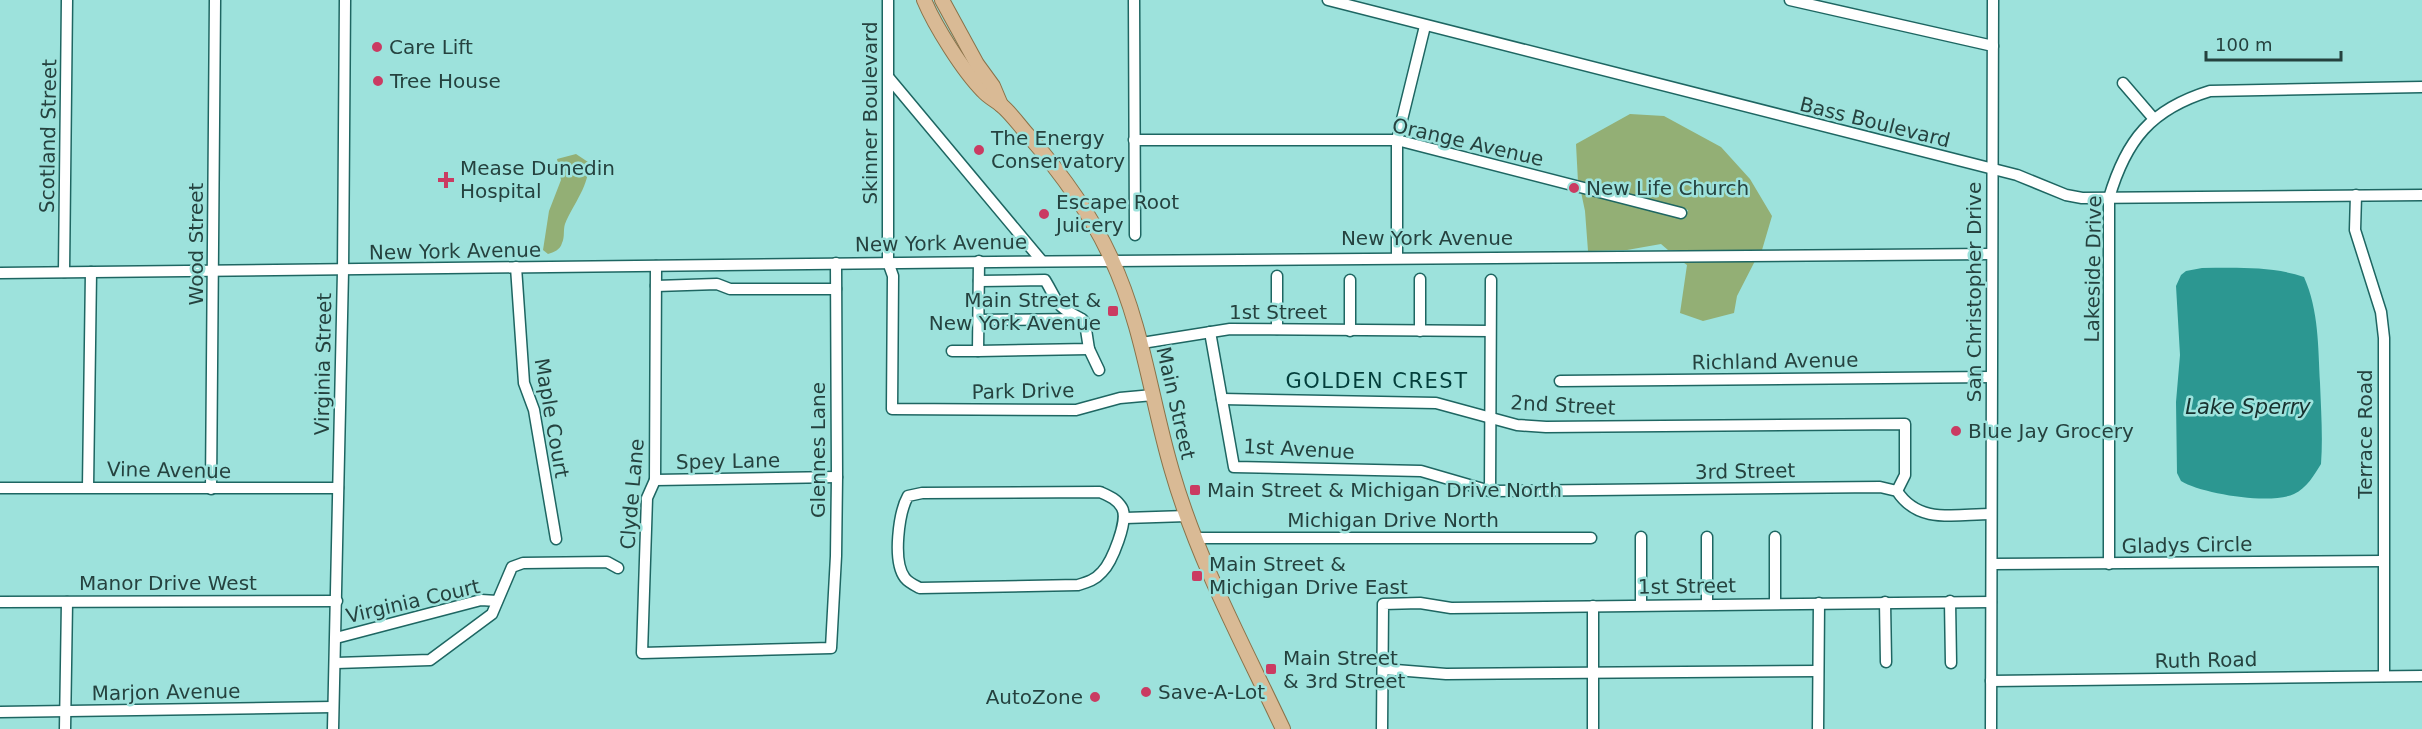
<svg xmlns="http://www.w3.org/2000/svg" width="2422" height="729" font-family="'DejaVu Sans',sans-serif">
	<rect width="100%" height="100%" fill="#9de2dc"/>
	<g fill="#93af75">
		<path d="M1630 114 1664 116 1721 147 1750 179 1772 216 1762 250H1668L1661 244 1627 250 1588 251 1585 211 1581 192 1685 218 1688 210 1578 182 1576 144Z"/>
		<path d="M576 154 588 162C591 184 573 204 565 224 563 230 565 237 562 243 560 250 554 252 548 254L543 250 549 211 561 180 557 159Z"/>
		<path d="M1756 259 1737 296 1734 313 1703 321 1680 313 1687 265 1680 260Z"/>
	</g>
	<path fill="#2c9791" d="M2202 268C2235 268 2272 266 2304 277 2319 311 2318 347 2320 383 2321 410 2323 437 2321 464 2314 475 2307 488 2294 494 2271 505 2202 494 2181 481L2177 473 2176 402 2180 355 2176 286 2181 275 2186 271Z"/>
	<g fill="none" stroke-linecap="round" stroke-linejoin="round">
		<defs>
			<g id="minor">
				<path d="M888 0V262L893 276 892 409 1076 410 1120 398 1153 395"/>
				<path d="M1134 0 1135 235"/>
				<path d="M1328 0 2017 175 2066 195 2082 198 2422 195"/>
				<path d="M1790 0 1993 46"/>
				<path d="M889 78 1041 260"/>
				<path d="M2123 83 2154 119"/>
				<path d="M1134 140H1397L1681 213"/>
				<path d="M2356 195 2355 230 2381 312 2384 338V676"/>
				<path d="M1397 256V140L1425 26"/>
				<path d="M656 266 655 480 647 498 642 653 831 648 836 556 837 477 836 263"/>
				<path d="M516 267 524 383 534 410 556 539"/>
				<path d="M64 272 67 0"/>
				<path d="M0 273C664 266 1327 257 1991 254"/>
				<path d="M1420 279V331"/>
				<path d="M1350 280V331"/>
				<path d="M979 281 1045 280C1059 303 1054 305 1080 318"/>
				<path d="M656 286 717 284 730 289H836"/>
				<path d="M978 320 1082 319 1085 323 1089 349 978 351 979 261"/>
				<path d="M1277 329V276"/>
				<path d="M1210 332 1234 467 1421 471 1490 491 1880 487 1897 491C1919 525 1956 514 1991 514"/>
				<path d="M1142 343 1230 329 1490 331"/>
				<path d="M1089 349 1099 370"/>
				<path d="M952 351H978"/>
				<path d="M1560 381 1991 377"/>
				<path d="M1222 399 1436 403 1517 425 1546 427 1905 424V475L1897 491"/>
				<path d="M655 480 837 477"/>
				<path d="M88 487 91 272"/>
				<path d="M0 488H338"/>
				<path d="M211 489 215 0"/>
				<path d="M1490 491 1491 280"/>
				<path d="M1100 492C1109 496 1117 499 1122 508 1129 520 1112 562 1102 572 1095 580 1088 582 1078 585L920 588C914 585 909 583 905 578 892 561 899 512 908 496L922 493Z"/>
				<path d="M1125 518 1187 516"/>
				<path d="M1641 537V605"/>
				<path d="M1775 537V603"/>
				<path d="M1196 538H1591"/>
				<path d="M1992 564 2383 561"/>
				<path d="M2109 564V198C2126 140 2151 109 2210 91L2422 87"/>
				<path d="M1950 601 1951 663"/>
				<path d="M0 602 337 601"/>
				<path d="M1885 602 1886 662"/>
				<path d="M1707 604V537"/>
				<path d="M336 638 481 600 497 601"/>
				<path d="M336 663 430 660 492 614 512 567 523 563 607 562 618 568"/>
				<path d="M1383 669 1446 674 1818 671"/>
				<path d="M1991 681 2422 676"/>
				<path d="M0 712 333 707"/>
				<path d="M65 729 67 602"/>
				<path d="M333 729 343 271 345 0"/>
				<path d="M1382 729 1383 604 1420 603 1451 608 1991 602"/>
				<path d="M1593 729V606"/>
				<path d="M1818 729 1819 603"/>
				<path d="M1991 729 1993 0"/>
			</g>
			<g id="major">
				<path d="M924 0C935 26 963 71 983 91 988 97 995 100 1001 105 1011 113 1019 125 1028 135 1061 173 1090 212 1111 258 1143 326 1151 400 1172 471 1198 561 1243 644 1283 729"/>
				<path d="M942 0 977 64 993 86 1001 105"/>
			</g>
		</defs>
		<use href="#minor" stroke="#1e6662" stroke-width="13"/>
		<use href="#major" stroke="#8a7249" stroke-width="16"/>
		<use href="#minor" stroke="#fff" stroke-width="10"/>
		<use href="#major" stroke="#d9ba95" stroke-width="14"/>
	</g>
	<g fill="#ca3b62" stroke="#9de2dc" stroke-width="2">
		<circle cx="377" cy="47" r="6"/>
		<circle cx="378" cy="81" r="6"/>
		<circle cx="979" cy="150" r="6"/>
		<path d="M443 171h6v6h6v6h-6v6h-6v-6h-6v-6h6z"/>
		<circle cx="1574" cy="188" r="6"/>
		<circle cx="1044" cy="214" r="6"/>
		<rect x="1107" y="305" width="12" height="12" rx="3"/>
		<circle cx="1956" cy="431" r="6"/>
		<rect x="1189" y="484" width="12" height="12" rx="3"/>
		<rect x="1191" y="570" width="12" height="12" rx="3"/>
		<rect x="1265" y="663" width="12" height="12" rx="3"/>
		<circle cx="1146" cy="692" r="6"/>
		<circle cx="1095" cy="697" r="6"/>
	</g>
	<g text-anchor="middle" dominant-baseline="central" stroke-width="5" stroke-linejoin="round" paint-order="stroke">
		<g font-size="20" fill="#25423f" stroke="#9de2dc" text-anchor="start">
			<text x="389" y="47">Care Lift</text>
			<text x="390" y="81">Tree House</text>
			<text x="991" y="138">The Energy<tspan x="991" dy="23">Conservatory</tspan></text>
			<text x="460" y="168">Mease Dunedin<tspan x="460" dy="23">Hospital</tspan></text>
			<text x="1586" y="188">New Life Church</text>
			<text x="1056" y="202">Escape Root<tspan x="1056" dy="23">Juicery</tspan></text>
			<text x="1101" y="300" text-anchor="end">Main Street &amp;<tspan x="1101" dy="23">New York Avenue</tspan></text>
			<text x="1968" y="431">Blue Jay Grocery</text>
			<text x="1207" y="490">Main Street &amp; Michigan Drive North</text>
			<text x="1209" y="564">Main Street &amp;<tspan x="1209" dy="23">Michigan Drive East</tspan></text>
			<text x="1283" y="658">Main Street<tspan x="1283" dy="23">&amp; 3rd Street</tspan></text>
			<text x="1158" y="692">Save-A-Lot</text>
			<text x="1083" y="697" text-anchor="end">AutoZone</text>
		</g>
		<g font-size="20" fill="#25423f" stroke="#9de2dc">
			<text transform="translate(870 113) rotate(-90)">Skinner Boulevard</text>
			<text transform="translate(1875 122) rotate(14)">Bass Boulevard</text>
			<text transform="translate(48 136) rotate(-89)">Scotland Street</text>
			<text transform="translate(1468 142) rotate(13)">Orange Avenue</text>
			<text x="1427" y="238">New York Avenue</text>
			<text transform="translate(941 243) rotate(-1)">New York Avenue</text>
			<text transform="translate(196 244) rotate(-90)">Wood Street</text>
			<text transform="translate(455 251) rotate(-1)">New York Avenue</text>
			<text transform="translate(2093 269) rotate(-89)">Lakeside Drive</text>
			<text transform="translate(1974 292) rotate(-90)">San Christopher Drive</text>
			<text x="1278" y="312">1st Street</text>
			<text transform="translate(1775 361) rotate(-1)">Richland Avenue</text>
			<text transform="translate(323 364) rotate(-89)">Virginia Street</text>
			<text transform="translate(1023 391) rotate(-1)">Park Drive</text>
			<text transform="translate(1176 403) rotate(77)">Main Street</text>
			<text transform="translate(1563 405) rotate(3)">2nd Street</text>
			<text transform="translate(552 418) rotate(80)">Maple Court</text>
			<text transform="translate(2365 434) rotate(-90)">Terrace Road</text>
			<text transform="translate(1299 449) rotate(3)">1st Avenue</text>
			<text transform="translate(818 450) rotate(-90)">Glennes Lane</text>
			<text transform="translate(728 461) rotate(-1)">Spey Lane</text>
			<text transform="translate(169 470) rotate(1)">Vine Avenue</text>
			<text transform="translate(1745 471) rotate(-1)">3rd Street</text>
			<text transform="translate(632 494) rotate(-85)">Clyde Lane</text>
			<text x="1393" y="520">Michigan Drive North</text>
			<text transform="translate(2187 545) rotate(-1)">Gladys Circle</text>
			<text x="168" y="583">Manor Drive West</text>
			<text transform="translate(1687 586) rotate(-1)">1st Street</text>
			<text transform="translate(413 601) rotate(-13)">Virginia Court</text>
			<text transform="translate(2206 660) rotate(-1)">Ruth Road</text>
			<text transform="translate(166 692) rotate(-1)">Marjon Avenue</text>
		</g>
		<g font-size="21" letter-spacing="1.5" fill="#023e3b" stroke="#9de2dc">
			<text x="1377" y="381">GOLDEN CREST</text>
		</g>
		<g font-size="21" font-style="italic" fill="#18302e" stroke="#9de2dc">
			<text x="2248" y="407">Lake Sperry</text>
		</g>
	</g>
	<path d="M2206 51v9h135v-9" fill="none" stroke="#25423f" stroke-width="3"/>
	<text x="2215" y="51" font-size="18" fill="#25423f" stroke="#9de2dc" stroke-width="4.5" paint-order="stroke">100 m</text>
</svg>
